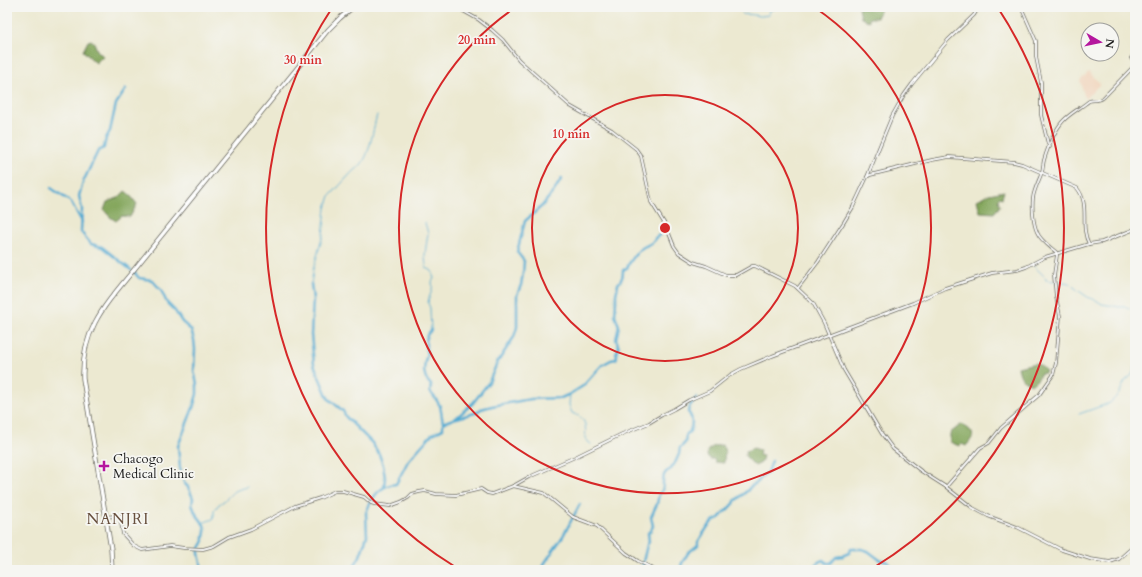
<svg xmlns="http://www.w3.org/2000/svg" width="1142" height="577" font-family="Cardo,serif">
	<rect width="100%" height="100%" fill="#f6f6f2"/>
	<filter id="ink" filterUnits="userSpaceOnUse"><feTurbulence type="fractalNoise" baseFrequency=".025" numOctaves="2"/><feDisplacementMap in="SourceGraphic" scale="8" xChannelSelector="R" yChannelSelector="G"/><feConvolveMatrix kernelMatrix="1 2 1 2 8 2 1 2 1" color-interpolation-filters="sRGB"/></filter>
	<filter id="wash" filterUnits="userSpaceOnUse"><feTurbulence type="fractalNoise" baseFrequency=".012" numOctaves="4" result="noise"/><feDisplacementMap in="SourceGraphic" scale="16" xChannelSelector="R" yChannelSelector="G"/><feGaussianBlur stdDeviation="0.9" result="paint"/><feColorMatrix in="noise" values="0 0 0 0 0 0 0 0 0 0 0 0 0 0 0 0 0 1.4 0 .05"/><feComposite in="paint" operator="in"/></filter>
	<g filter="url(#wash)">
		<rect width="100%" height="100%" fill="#ece9d1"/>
		<path fill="#f1d5bd" d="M1089 72 1100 84 1085 99 1080 80Z"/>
		<g fill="#83a65c" stroke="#50613c">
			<path d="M859 7H881L877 18H869V21L861 18Z"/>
			<path d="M91 40C95 42 95 46 97 50 99 52 101 54 103 56L96 63 83 51 88 41Z"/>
			<path d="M125 191 129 194 137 204 130 217 122 216 116 221 110 217 104 210 107 202 118 198Z"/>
			<path d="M1004 191 1002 198 999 197 998 200 1000 206 994 213 980 212 977 200 989 194Z"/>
			<path d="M1035 363C1039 364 1041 367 1046 370L1045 373 1040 374C1039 379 1036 381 1032 384 1022 381 1020 377 1018 367Z"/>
			<path d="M962 424C973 432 977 434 966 446L962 444 959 446 950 442V433Z"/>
			<path d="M722 445 725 449 724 463 715 462 714 459H710L707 456 708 450 714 446Z"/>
			<path d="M753 448 760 450 759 455 763 456 761 463 755 466 745 456 746 451Z"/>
		</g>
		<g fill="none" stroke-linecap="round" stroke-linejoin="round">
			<g stroke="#57acd3" stroke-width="1">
				<path d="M742 13 744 15 747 14 760 16"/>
				<path d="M761 16 769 15 770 10 783 7"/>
				<path d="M425 223 428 233 425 254 426 268 431 270 433 273V276L434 278 432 282C434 290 429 295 428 303L430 308 431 330"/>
				<path d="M1033 265 1045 277 1046 280 1054 281"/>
				<path d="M313 270 323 235 326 208 330 196 353 171C370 164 372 131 377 115"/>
				<path d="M1056 281C1067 284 1068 279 1077 290L1079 291 1089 298 1096 300 1102 304 1119 307H1126L1135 310"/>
				<path d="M311 284 313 272"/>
				<path d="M570 394 569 405 572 413C576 415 581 416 583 420 589 429 581 439 591 444"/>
				<path d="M1079 414 1110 403 1119 394 1125 381 1132 375 1135 368"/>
				<path d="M226 499 234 491 247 487"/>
				<path d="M202 523 213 519 214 516V511L218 505 225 500"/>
			</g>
			<g stroke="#57acd3" stroke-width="2.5">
				<path d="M104 147 106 138 110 131 116 104 126 89"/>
				<path d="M104 148 98 151 83 182 79 196 82 209 81 232 91 244 102 247 131 270"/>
				<path d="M51 188 71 202 82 222"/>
				<path d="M134 272 139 278 152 280 161 290 167 303 175 311 182 322 191 330 194 340 195 349 194 371 197 384V394L193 408 178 446 180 468 184 483 188 487 193 498 192 505C194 508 194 511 196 514 199 518 204 523 205 528 206 533 203 536 204 541L200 548"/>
				<path d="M311 284 313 299 311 335 314 364 317 372 328 398 343 411 346 417 372 443 379 454 383 465 385 478 384 487"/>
				<path d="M431 330 427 335 426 342V350L427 355 425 361 424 371 426 379 431 385 430 392C432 393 439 404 440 406 441 410 442 419 443 423"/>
				<path d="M457 418 475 413 481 409 492 406 531 399 561 398 570 394 583 386 602 365 611 360 616 359 617 357 616 353 619 347 616 339 619 326 615 315 616 302V294L617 290 618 284C622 279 623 277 623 270L627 268C629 263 637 251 642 248 646 245 651 245 655 240V238L661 234"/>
				<path d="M371 502C376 492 384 485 396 484L408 461 432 434 443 429V424L445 422 456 418 473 403 489 382 497 363 514 337 517 327V295L521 285 523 273 524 261 517 252 525 221 542 206 554 191 562 178"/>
				<path d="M855 549H862L868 551 880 560 888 562 895 570"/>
				<path d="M199 550C198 557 203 563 201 570"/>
				<path d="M643 562 647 545 649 542 648 533 651 530 653 526 651 517 657 504 659 494 662 491 663 487V480L664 475 666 472 671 469 676 461 679 454 680 448 685 443C686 441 685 438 686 436 687 432 688 434 690 431 693 424 693 418 688 412L689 407 697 397"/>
				<path d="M643 564V570"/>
				<path d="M352 570 360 556 367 536 366 513 370 503"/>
				<path d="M540 570 563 536 580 504"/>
				<path d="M680 570 682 563 688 553 698 545V542L707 528 713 521 719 518 731 506 734 504 735 501 748 490 750 487 758 482 760 479 768 472 772 461"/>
				<path d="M813 570C813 565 819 561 823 560L827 563H831L836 557 843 556 844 555 849 553 851 549H855"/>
			</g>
		</g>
	</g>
	<g filter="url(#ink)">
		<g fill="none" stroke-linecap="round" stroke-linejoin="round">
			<defs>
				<g id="tertiary">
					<path d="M456 7 479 20 492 30 503 40 519 60 570 106 612 130 636 149 641 156 651 202 666 226 674 246 679 253 693 262 706 266 726 275H736L752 266H755L795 286 813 303 824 323 844 370 882 434 893 449 921 471 946 487 973 508 988 516 1017 527 1062 550 1090 559 1110 562 1119 559 1135 545"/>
					<path d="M1021 7 1036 41V57L1041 82V115L1048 144 1050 147"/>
					<path d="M867 177 892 116 904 95 912 84 948 40 974 15 979 7"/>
					<path d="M798 288 818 262 844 222 853 207 867 177 870 175 932 160 949 157 1014 162 1022 164 1077 188C1091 205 1079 226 1089 244"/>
					<path d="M513 486 529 477 575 457 622 434 649 423 662 415 674 409 689 400 710 391 730 375 741 369 772 356 913 303 945 288 992 273 1017 270 1026 267 1045 257 1089 244 1102 242 1135 229"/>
					<path d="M946 487 980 448 989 443 1001 428 1039 395 1053 375 1056 363 1060 316 1056 297 1054 275 1057 255 1056 252C1049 246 1040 240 1037 232 1033 223 1032 208 1033 198 1034 189 1039 181 1042 172 1043 168 1043 164 1044 160 1048 147 1054 131 1063 121 1069 114 1082 107 1089 101 1094 99 1098 102 1103 98L1134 66V63L1131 58 1135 53"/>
					<path d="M106 517 115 516 120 517 123 534 134 546 142 550 170 546 184 548 203 549 214 546 229 537 251 529 295 506 320 498 335 491H343L364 497 371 503 374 504 390 506 401 502 408 498 412 494 419 492 425 491 436 494 456 495 481 489 487 493 492 494 513 486 544 493 573 517 597 526 626 553 638 561 650 567 654 570"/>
				</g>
				<path id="trunk" d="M112 570 111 549 83 379C81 331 104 306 132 272L328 30 340 18 353 7"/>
			</defs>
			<use href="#tertiary" stroke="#65645b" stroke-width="3.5"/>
			<use href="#trunk" stroke="#65645b" stroke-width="5"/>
			<use href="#tertiary" stroke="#fff" stroke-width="2"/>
			<use href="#trunk" stroke="#fff" stroke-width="3.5"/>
		</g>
	</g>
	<g fill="none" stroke="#d62828" stroke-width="2">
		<circle cx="665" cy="228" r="133"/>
		<path d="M814 7A266 266 0 1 1 516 7"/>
		<path d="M457 568A399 399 0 0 1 332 8M998 8A399 399 0 0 1 873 568"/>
	</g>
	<path fill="#b5179e" stroke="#f6f6f2" stroke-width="1.5" d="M102 460h4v4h4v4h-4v4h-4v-4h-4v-4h4z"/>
	<g text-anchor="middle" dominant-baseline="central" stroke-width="3.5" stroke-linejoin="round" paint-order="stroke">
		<g font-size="13" fill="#1c1c1c" stroke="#f6f6f2" text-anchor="start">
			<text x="113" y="459">Chacogo<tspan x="113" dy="15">Medical Clinic</tspan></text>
		</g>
		<g font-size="15" letter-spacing="1" fill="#68503f" stroke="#f6f6f2">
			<text x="118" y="519">NANJRI</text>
		</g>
	</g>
	<circle cx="665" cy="228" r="6" fill="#d62828" stroke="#f6f6f2" stroke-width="2"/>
	<g font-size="12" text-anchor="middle" font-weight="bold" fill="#d62828" stroke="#f6f6f2" stroke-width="3.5" stroke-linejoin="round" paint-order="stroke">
		<text x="477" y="44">20 min</text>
		<text x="303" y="64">30 min</text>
		<text x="571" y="138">10 min</text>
	</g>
	<rect width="1142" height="577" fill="none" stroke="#f6f6f2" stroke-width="24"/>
	<g transform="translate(1100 42) rotate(99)"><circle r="19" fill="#f6f6f2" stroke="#9f9f9c"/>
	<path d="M0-3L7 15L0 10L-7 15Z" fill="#b5179e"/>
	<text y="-6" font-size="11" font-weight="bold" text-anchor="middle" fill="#1c1c1c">N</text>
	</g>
</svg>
